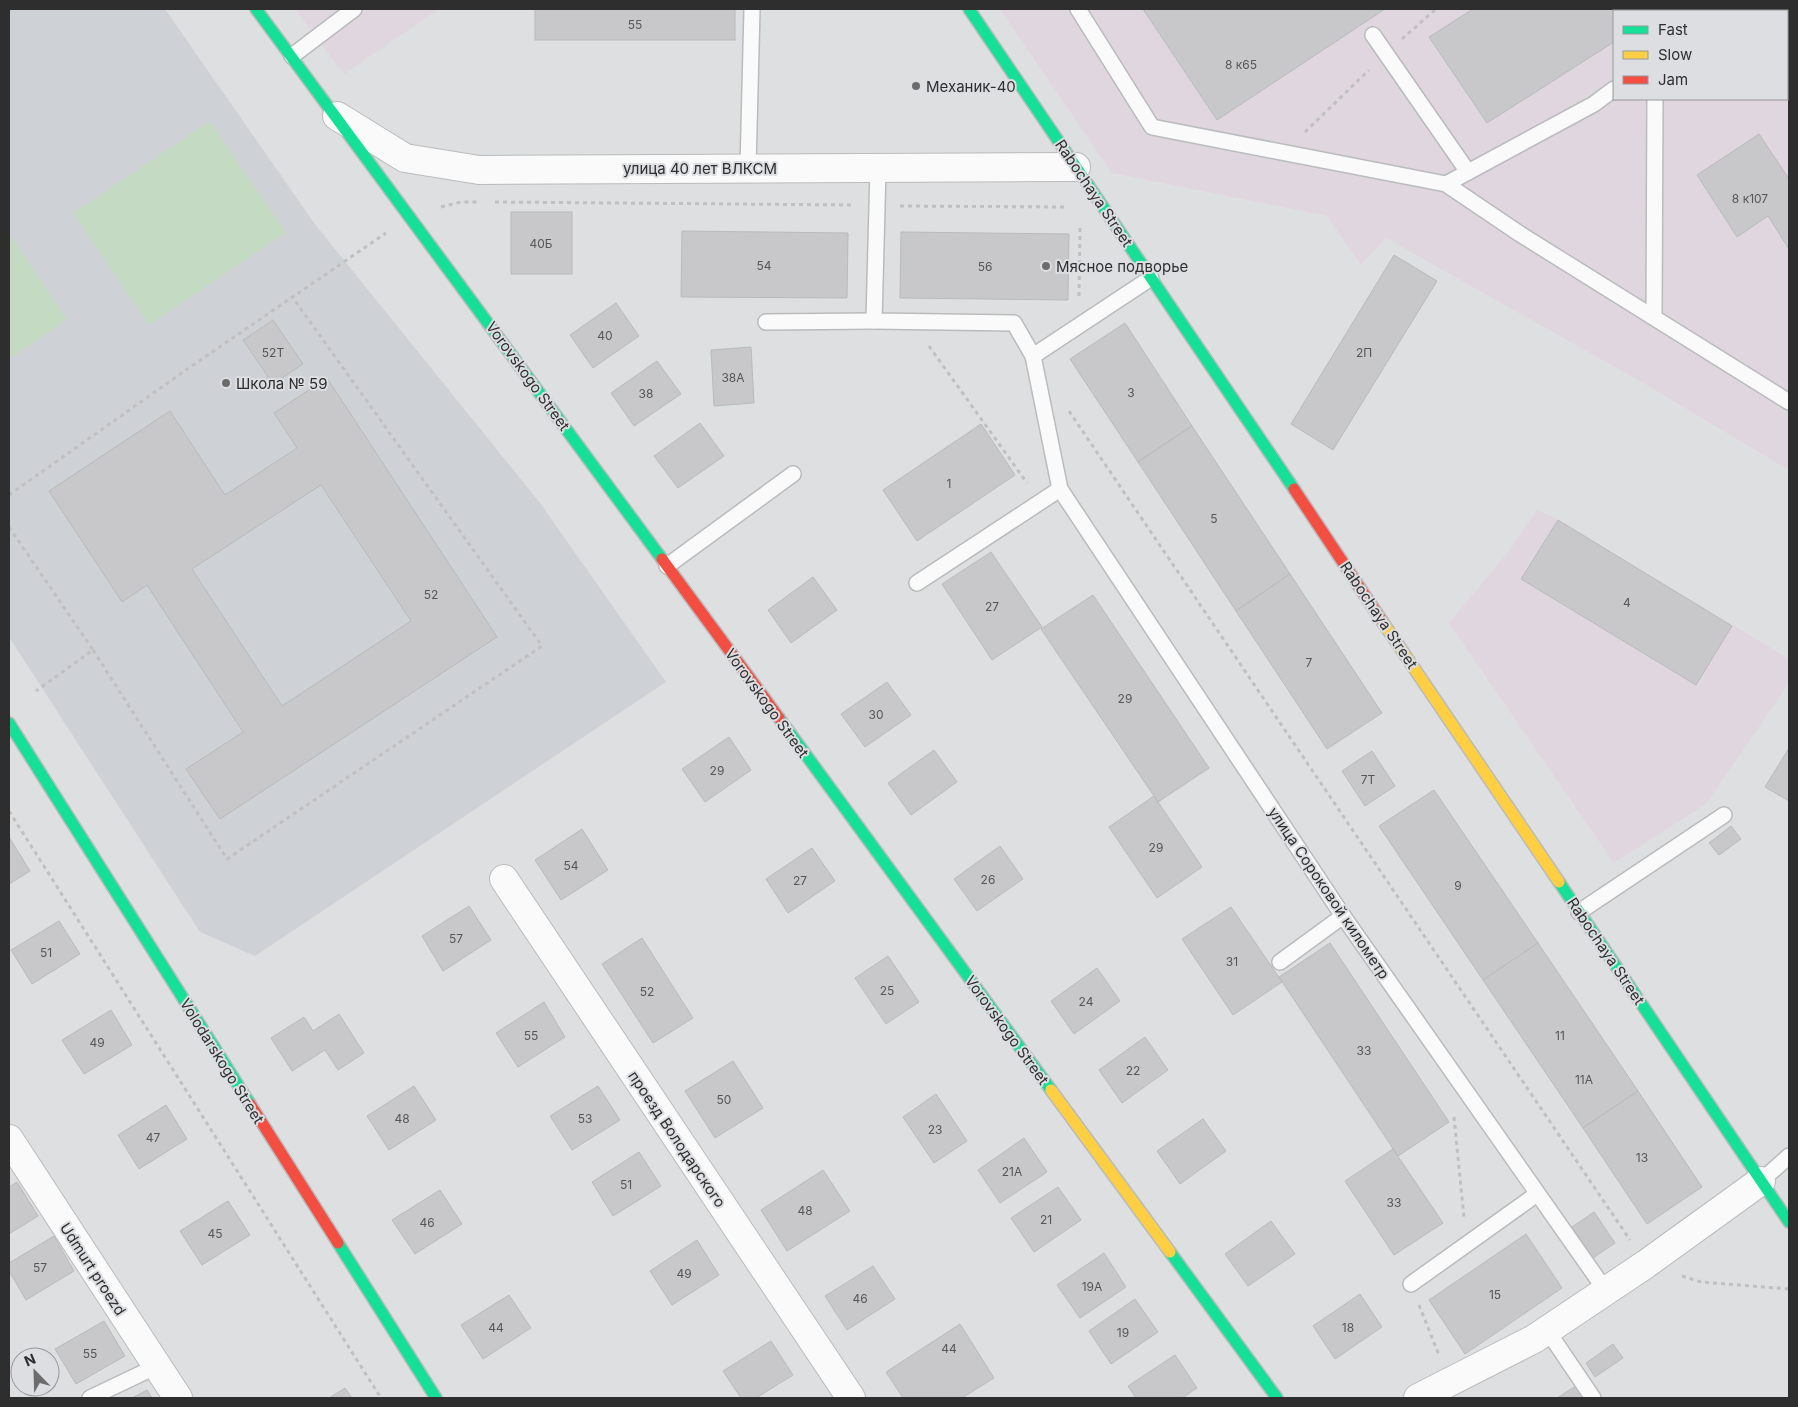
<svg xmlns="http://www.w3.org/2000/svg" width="1798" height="1407" font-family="Inter,sans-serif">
	<rect width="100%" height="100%" fill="#dedfe0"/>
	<g fill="#e0d6df" fill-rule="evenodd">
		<path d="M295 9H439L344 74Z"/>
		<path d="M1000 9H1789V470L1645 384 1386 238 1361 265 1327 216 1112 173ZM1614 11H1787V99H1614Z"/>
		<path d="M1537 510 1558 520 1789 659V683L1706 804 1614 863 1449 623 1509 551Z"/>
	</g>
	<path fill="#ced1d6" d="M9 9H165L314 223 540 503 666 682 255 956 200 932 9 637Z"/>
	<g fill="#c4dac3">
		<path d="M210 121 286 233 149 325 73 213Z"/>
		<path d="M9 233 67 320 9 359Z"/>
	</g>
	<g fill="#c8c8ca" stroke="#b9babb" fill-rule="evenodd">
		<rect x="535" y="9" width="200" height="31"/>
		<path d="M1143 9H1385L1217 120Z"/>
		<path d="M1473 9H1618L1619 11H1614V42L1487 123 1429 37Z"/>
		<path d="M1759 134 1789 179V249L1768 216 1737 237 1697 175Z"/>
		<rect x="511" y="212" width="61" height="62"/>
		<path d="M682 231 848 233 847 298 681 297Z"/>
		<path d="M901 232 1069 234 1068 300 900 298Z"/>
		<path d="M1394 255 1437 281 1333 450 1291 424Z"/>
		<path d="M616 303 639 336 593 368 570 335Z"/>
		<path d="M273 320 303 364 273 384 243 340Z"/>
		<path d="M1125 323 1192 426 1138 462 1070 359Z"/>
		<path d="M751 347 754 403 714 406 711 350Z"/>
		<path d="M657 361 681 394 634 426 611 393Z"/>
		<path d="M327 378 497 637 220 819 186 769 243 732 147 585 122 602 49 491 170 411 225 495 297 448 274 413ZM321 485 411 621 282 706 192 569Z"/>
		<path d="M700 423 724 456 678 488 654 456Z"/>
		<path d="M981 424 1015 475 917 541 883 490Z"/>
		<path d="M1192 426 1290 574 1236 611 1138 462Z"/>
		<path d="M1558 520 1732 626 1696 685 1521 579Z"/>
		<path d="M991 552 1042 627 992 660 942 584Z"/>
		<path d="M1290 574 1382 713 1327 749 1236 611Z"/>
		<path d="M813 577 837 610 791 643 768 610Z"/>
		<path d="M1093 595 1209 768 1158 802 1041 629Z"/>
		<path d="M887 682 911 715 865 747 841 714Z"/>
		<path d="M729 737 751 770 705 802 682 769Z"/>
		<path d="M1789 748V801L1765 787Z"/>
		<path d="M934 750 957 782 911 815 888 783Z"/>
		<path d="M1372 751 1395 786 1365 806 1342 771Z"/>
		<path d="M1434 790 1538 943 1483 980 1379 826Z"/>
		<path d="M1154 796 1202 867 1157 898 1109 827Z"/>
		<path d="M1731 826 1741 839 1719 855 1709 843Z"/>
		<path d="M582 829 608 870 561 900 535 860Z"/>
		<path d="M9 837 30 871 9 884Z"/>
		<path d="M1000 846 1023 879 977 911 954 879Z"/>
		<path d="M812 848 835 881 788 913 766 879Z"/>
		<path d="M469 906 491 940 443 971 422 936Z"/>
		<path d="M1231 907 1282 982 1233 1015 1182 939Z"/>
		<path d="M59 921 80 954 32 984 11 950Z"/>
		<path d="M642 938 693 1018 653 1043 602 964Z"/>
		<path d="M1330 943 1449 1122 1398 1156 1279 977Z"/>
		<path d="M1538 943 1638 1091 1583 1128 1483 980Z"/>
		<path d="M888 956 919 1002 886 1024 855 978Z"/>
		<path d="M1097 968 1120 1001 1074 1034 1051 1001Z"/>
		<path d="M544 1002 565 1037 518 1067 496 1033Z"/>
		<path d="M111 1010 132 1045 84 1074 62 1040Z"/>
		<path d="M339 1014 364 1053 338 1070 325 1050 292 1071 271 1038 304 1017 313 1031Z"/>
		<path d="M1145 1037 1168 1070 1122 1103 1099 1070Z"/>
		<path d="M733 1061 763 1108 715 1138 685 1091Z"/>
		<path d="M414 1086 436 1120 389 1150 367 1116Z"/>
		<path d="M598 1086 620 1120 572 1150 550 1116Z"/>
		<path d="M1638 1091 1702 1187 1647 1224 1583 1128Z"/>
		<path d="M936 1094 967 1141 934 1163 903 1117Z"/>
		<path d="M166 1105 187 1139 139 1169 118 1135Z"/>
		<path d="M1203 1119 1226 1151 1180 1184 1157 1151Z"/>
		<path d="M1024 1138 1047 1172 1000 1203 978 1170Z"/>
		<path d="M1393 1149 1443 1223 1394 1255 1345 1181Z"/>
		<path d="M639 1152 661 1186 613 1216 592 1182Z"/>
		<path d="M823 1170 850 1211 787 1251 761 1210Z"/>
		<path d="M17 1182 38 1216 9 1234V1187Z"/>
		<path d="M1058 1187 1081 1220 1034 1252 1011 1218Z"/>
		<path d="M440 1190 462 1224 415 1254 392 1220Z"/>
		<path d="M228 1201 250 1235 202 1265 180 1231Z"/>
		<path d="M1594 1212 1615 1243 1593 1258 1572 1227Z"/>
		<path d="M1271 1221 1295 1254 1248 1286 1225 1254Z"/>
		<path d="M1526 1234 1562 1288 1465 1354 1429 1300Z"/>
		<path d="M54 1236 74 1271 26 1300 9 1271V1263Z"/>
		<path d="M697 1240 719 1275 672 1305 650 1271Z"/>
		<path d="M1104 1253 1126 1287 1080 1318 1057 1285Z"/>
		<path d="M873 1266 895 1299 847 1330 825 1296Z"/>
		<path d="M1360 1294 1382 1327 1335 1359 1313 1326Z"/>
		<path d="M509 1295 531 1328 483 1359 461 1325Z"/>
		<path d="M1135 1299 1158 1332 1111 1364 1089 1331Z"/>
		<path d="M104 1321 125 1356 76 1384 55 1349Z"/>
		<path d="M960 1324 994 1378 962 1398H903L886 1372Z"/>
		<path d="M771 1341 793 1375 756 1398H741L723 1371Z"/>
		<path d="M1613 1344 1623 1358 1595 1377 1586 1363Z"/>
		<path d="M1175 1355 1197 1388 1182 1398H1136L1128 1386Z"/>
		<path d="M1576 1386 1584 1398H1557Z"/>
		<path d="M345 1388 352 1398H329Z"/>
		<path d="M147 1390 152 1398H132Z"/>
	</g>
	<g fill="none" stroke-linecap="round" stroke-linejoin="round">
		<defs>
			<g id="lane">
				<path d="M1078 9 1152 127 1446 184 1594 104 1614 89"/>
				<path d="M1681 9 1683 11"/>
				<path d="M1787 20 1789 19"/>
				<path d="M1373 35 1468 172"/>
				<path d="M292 56 354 9"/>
				<path d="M748 168 752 9"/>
				<path d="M878 168 874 321 1014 323 1033 356 1060 489 1343 916 1606 1291"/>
				<path d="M1446 184 1520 234 1789 402"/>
				<path d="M1654 317 1655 99"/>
				<path d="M766 322 874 321"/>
				<path d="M1033 356 1151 278"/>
				<path d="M667 566 793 474"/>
				<path d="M917 583 1060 489"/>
				<path d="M1579 912 1724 815"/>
				<path d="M1280 962 1343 916"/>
				<path d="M1761 1181 1789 1156"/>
				<path d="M1411 1284 1537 1194"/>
				<path d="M1547 1330 1593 1398"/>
				<path d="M90 1398 157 1366"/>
			</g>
			<g id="street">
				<path d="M337 116 405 158 479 170 1076 167"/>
				<path d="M504 879 851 1398"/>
				<path d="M9 1139 178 1398"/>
				<path d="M1418 1398 1534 1339 1646 1264 1761 1181"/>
			</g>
			<g id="fast">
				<path d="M256 9 662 559"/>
				<path d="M969 9 1294 489"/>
				<path d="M779 718 1051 1090"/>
				<path d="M9 723 250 1104"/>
				<path d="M1559 882 1789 1222"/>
				<path d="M338 1243 436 1398"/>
				<path d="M1170 1252 1277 1398"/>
			</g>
			<g id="slow">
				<path d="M1382 621 1559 882"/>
				<path d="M1051 1090 1170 1252"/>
			</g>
			<g id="jam">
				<path d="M1294 489 1382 621"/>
				<path d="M662 559 779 718"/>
				<path d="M250 1104 338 1243"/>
			</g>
		</defs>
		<use href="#lane" stroke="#babbbc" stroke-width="18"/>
		<use href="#street" stroke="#babbbc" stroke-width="30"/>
		<use href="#fast" stroke="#babbbc" stroke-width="14"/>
		<use href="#slow" stroke="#babbbc" stroke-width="14"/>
		<use href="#jam" stroke="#babbbc" stroke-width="14"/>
		<g stroke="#c0c0c1" stroke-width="3" stroke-dasharray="4 4" stroke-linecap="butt">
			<path d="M1402 39 1436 9"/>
			<path d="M1305 132 1369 70"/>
			<path d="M495 202 854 205"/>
			<path d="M900 206 1066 207"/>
			<path d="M441 207 461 202H479"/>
			<path d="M1079 296 1080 227"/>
			<path d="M929 346 1027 483"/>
			<path d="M1069 411 1630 1240"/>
			<path d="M9 495 186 370 386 233"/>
			<path d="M9 527 93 650 36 691"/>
			<path d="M93 650 227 859 542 646 293 298"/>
			<path d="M9 811 381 1398"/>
			<path d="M1454 1117 1464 1218"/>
			<path d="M1682 1276 1701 1282 1789 1289"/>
			<path d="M1419 1305 1439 1355"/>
		</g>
		<use href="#lane" stroke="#fafafa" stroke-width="15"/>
		<use href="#street" stroke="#fafafa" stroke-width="28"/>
		<use href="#fast" stroke="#16e098" stroke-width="11"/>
		<use href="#slow" stroke="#ffcf43" stroke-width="11"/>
		<use href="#jam" stroke="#f24e42" stroke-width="11"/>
	</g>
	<g fill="#6c6c6d" stroke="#dddee1" stroke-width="2">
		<circle cx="916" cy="86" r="5"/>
		<circle cx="1046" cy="266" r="5"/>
		<circle cx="226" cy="383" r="5"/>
	</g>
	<g text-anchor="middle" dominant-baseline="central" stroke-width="4" stroke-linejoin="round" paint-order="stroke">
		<g font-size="12" fill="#565657">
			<text x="635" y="24">55</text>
			<text x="1241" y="64">8 к65</text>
			<text x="1750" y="198">8 к107</text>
			<text x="541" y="243">40Б</text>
			<text x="764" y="265">54</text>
			<text x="985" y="266">56</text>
			<text x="605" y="335">40</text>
			<text x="273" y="352">52Т</text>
			<text x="1364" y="352">2П</text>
			<text x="733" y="377">38А</text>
			<text x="1131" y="392">3</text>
			<text x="646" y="393">38</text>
			<text x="949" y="483">1</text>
			<text x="1214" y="518">5</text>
			<text x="431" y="594">52</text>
			<text x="1627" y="602">4</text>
			<text x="992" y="606">27</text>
			<text x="1309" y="662">7</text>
			<text x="1125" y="698">29</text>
			<text x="876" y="714">30</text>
			<text x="717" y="770">29</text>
			<text x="1368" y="779">7Т</text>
			<text x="1156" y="847">29</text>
			<text x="571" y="865">54</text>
			<text x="988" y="879">26</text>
			<text x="800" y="880">27</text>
			<text x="1458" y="885">9</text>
			<text x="456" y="938">57</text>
			<text x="46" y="952">51</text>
			<text x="1232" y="961">31</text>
			<text x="887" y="990">25</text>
			<text x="647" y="991">52</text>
			<text x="1086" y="1001">24</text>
			<text x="531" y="1035">55</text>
			<text x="1560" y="1035">11</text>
			<text x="97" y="1042">49</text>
			<text x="1364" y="1050">33</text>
			<text x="1133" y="1070">22</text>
			<text x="1584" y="1079">11А</text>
			<text x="724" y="1099">50</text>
			<text x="402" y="1118">48</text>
			<text x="585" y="1118">53</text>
			<text x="935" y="1129">23</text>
			<text x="153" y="1137">47</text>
			<text x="1642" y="1157">13</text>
			<text x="1012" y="1171">21А</text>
			<text x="626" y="1184">51</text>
			<text x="1394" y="1202">33</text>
			<text x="805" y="1210">48</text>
			<text x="1046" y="1219">21</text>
			<text x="427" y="1222">46</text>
			<text x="215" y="1233">45</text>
			<text x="40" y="1267">57</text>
			<text x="684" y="1273">49</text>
			<text x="1092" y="1286">19А</text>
			<text x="1495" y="1294">15</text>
			<text x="860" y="1298">46</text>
			<text x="496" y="1327">44</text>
			<text x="1348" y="1327">18</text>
			<text x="1123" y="1332">19</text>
			<text x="949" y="1348">44</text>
			<text x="90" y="1353">55</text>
		</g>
		<g font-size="15" fill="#2e2e2f" stroke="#dddee1" text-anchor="start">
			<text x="926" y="86">Механик-40</text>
			<text x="1056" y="266">Мясное подворье</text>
			<text x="236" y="383">Школа № 59</text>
		</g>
		<g font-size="15" fill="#2e2e2f" stroke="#dddee1">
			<text x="700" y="168">улица 40 лет ВЛКСМ</text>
			<text transform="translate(1094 193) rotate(56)">Rabochaya Street</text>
			<text transform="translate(528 376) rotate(54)">Vorovskogo Street</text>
			<text transform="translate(1379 615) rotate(56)">Rabochaya Street</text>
			<text transform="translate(767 703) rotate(54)">Vorovskogo Street</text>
			<text transform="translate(1329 893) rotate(56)">улица Сороковой километр</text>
			<text transform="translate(1606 951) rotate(56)">Rabochaya Street</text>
			<text transform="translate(1007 1030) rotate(54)">Vorovskogo Street</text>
			<text transform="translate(222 1061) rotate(58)">Volodarskogo Street</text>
			<text transform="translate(677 1139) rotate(56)">проезд Володарского</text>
			<text transform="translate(93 1269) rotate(57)">Udmurt proezd</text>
		</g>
	</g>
	<rect width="1798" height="1407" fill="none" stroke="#2e2e2f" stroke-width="20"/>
	<rect x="1613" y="10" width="175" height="90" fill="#dddee1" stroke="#97989a"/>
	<rect x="1623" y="26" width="25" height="8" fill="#16e098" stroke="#97989a"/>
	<text x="1658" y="35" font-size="15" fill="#2e2e2f">Fast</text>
	<rect x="1623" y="51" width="25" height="8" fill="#ffcf43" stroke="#97989a"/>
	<text x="1658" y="60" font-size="15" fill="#2e2e2f">Slow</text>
	<rect x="1623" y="76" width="25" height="8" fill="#f24e42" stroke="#97989a"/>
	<text x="1658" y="85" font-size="15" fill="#2e2e2f">Jam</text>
	<g transform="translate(35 1372) rotate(337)"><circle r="24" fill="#dddee1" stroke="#97989a"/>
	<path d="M0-4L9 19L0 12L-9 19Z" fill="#6c6c6d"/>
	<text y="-8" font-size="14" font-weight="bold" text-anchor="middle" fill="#2e2e2f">N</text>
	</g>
</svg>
